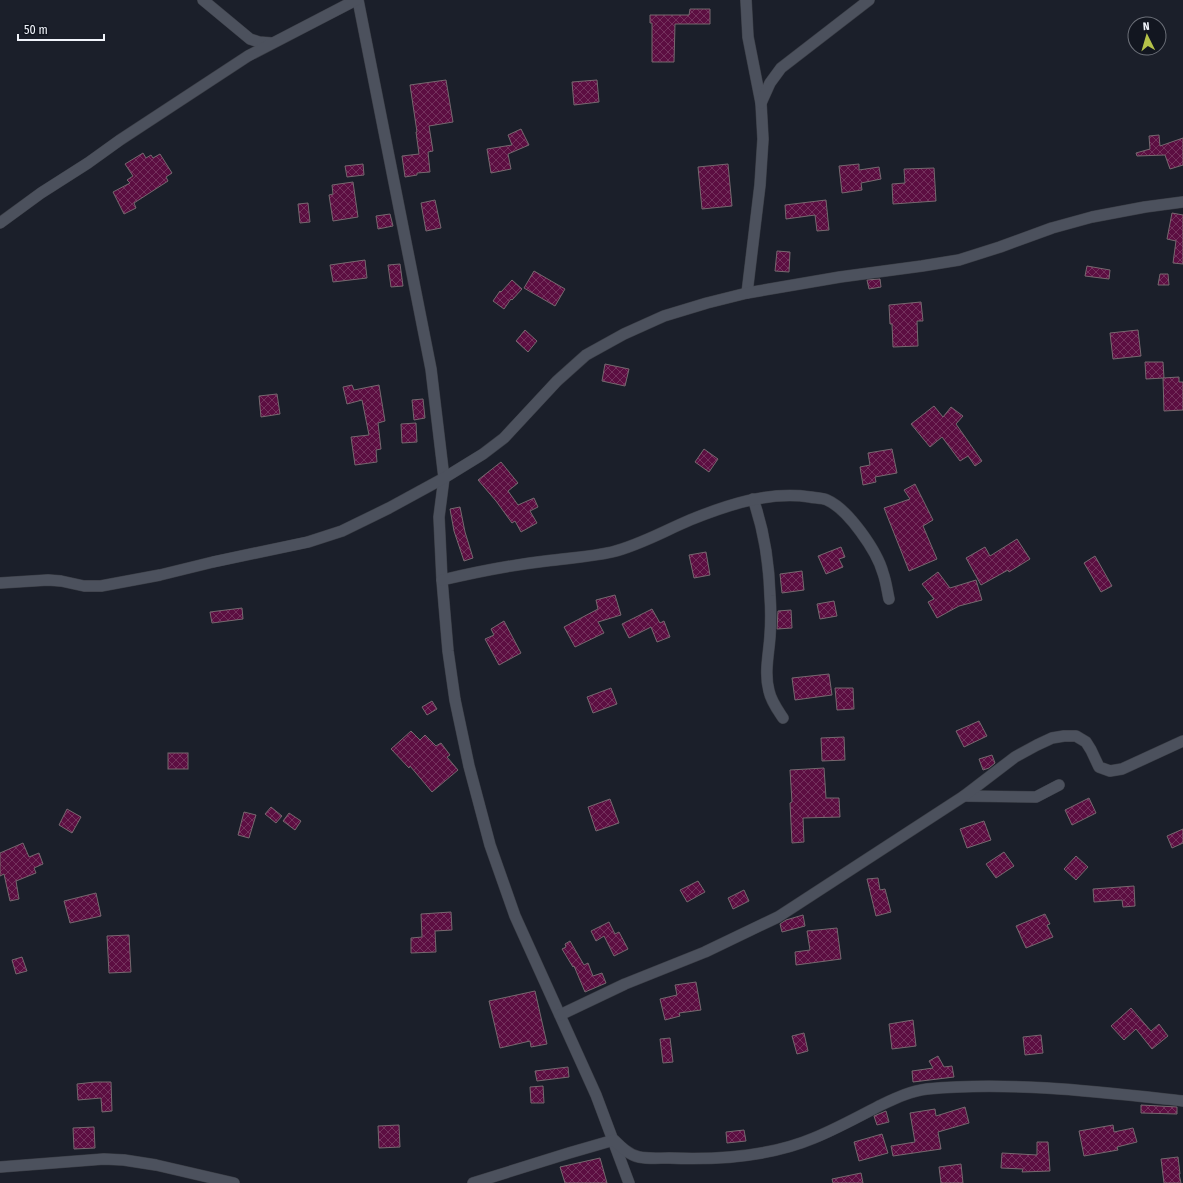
<svg xmlns="http://www.w3.org/2000/svg" width="1183" height="1183" font-family="'Fira Sans Condensed',sans-serif">
	<defs>
		<pattern id="building-cross-hatch" width="8" height="8" patternUnits="userSpaceOnUse"><rect width="8" height="8" fill="#5c0e41"/><path d="M0 0l8 8M0 8l8-8" fill="none" stroke="#74325d"/></pattern>
	</defs>
	<rect width="100%" height="100%" fill="#1b1f2a"/>
	<g fill="url(#building-cross-hatch)" stroke="#76686f">
		<path d="M690 9H710V24H675L674 62H652V23H650V15H689Z"/>
		<path d="M446 80 453 122 429 126 433 151 428 152 430 172 417 173V175L405 177 402 156 419 154 416 132H417L410 85Z"/>
		<path d="M597 80 599 102 574 105 572 82Z"/>
		<path d="M521 129 529 145 508 154 511 169 491 173 487 149 512 145 508 135Z"/>
		<path d="M1159 135 1160 146 1183 138V165L1170 169 1165 155 1137 156 1136 153 1150 149 1149 136Z"/>
		<path d="M143 153 146 158 151 155 153 158 160 154 172 173 166 177 168 181 134 203 136 208 124 214 113 192 130 183 127 180 133 176 125 164Z"/>
		<path d="M363 164 364 175 347 177 345 166Z"/>
		<path d="M728 164 732 206 702 209 698 167Z"/>
		<path d="M859 164V170L879 167 881 179 861 183 862 190 842 193 839 166Z"/>
		<path d="M934 168 936 201 893 204 892 184 905 183 904 169Z"/>
		<path d="M353 182 358 217 333 221 329 195 333 194 332 185Z"/>
		<path d="M435 200 441 228 426 231 421 203Z"/>
		<path d="M826 200 829 230 817 231 815 215 786 219 785 205Z"/>
		<path d="M308 203 310 222 300 223 298 204Z"/>
		<path d="M1172 213 1183 215V264L1173 263 1176 241 1167 239Z"/>
		<path d="M390 214 393 226 378 229 376 216Z"/>
		<path d="M777 251 790 252 789 272 775 271Z"/>
		<path d="M365 260 367 278 333 282 330 265Z"/>
		<path d="M400 264 403 286 391 287 388 265Z"/>
		<path d="M1087 266 1110 270 1109 279 1085 276Z"/>
		<path d="M534 271 565 289 555 306 524 288Z"/>
		<path d="M1160 274H1168L1169 285H1158Z"/>
		<path d="M880 279 881 287 869 289 867 280Z"/>
		<path d="M512 280 522 289 512 300 511 299 504 309 493 301 500 291 501 292Z"/>
		<path d="M921 302 923 321H917L918 346 893 347 892 324H890L889 305Z"/>
		<path d="M525 330 537 341 528 352 516 341Z"/>
		<path d="M1138 330 1141 356 1113 359 1110 333Z"/>
		<path d="M1145 362H1163L1164 378 1146 379Z"/>
		<path d="M605 364 629 369 625 386 602 381Z"/>
		<path d="M1179 377V382H1183V410L1164 411 1163 378Z"/>
		<path d="M352 385 354 390 379 385 385 421 378 423 381 449 376 450 377 462 355 465 351 437 369 435 362 400 347 404 343 387Z"/>
		<path d="M277 394 280 414 261 417 259 396Z"/>
		<path d="M423 399 425 418 414 420 412 400Z"/>
		<path d="M934 406 943 417 951 407 963 416 956 424 982 461 975 466 968 456 960 461 942 437 930 447 911 424Z"/>
		<path d="M416 423 417 442 402 443 401 424Z"/>
		<path d="M704 449 718 459 709 472 695 462Z"/>
		<path d="M892 449 897 473 875 477 876 482 863 485 860 467 870 465 868 453Z"/>
		<path d="M501 462 518 483 508 491 518 505 534 498 538 507 530 511 537 523 521 532 515 521 512 523 496 501 478 480Z"/>
		<path d="M915 484 933 520 923 526 937 559 909 571 884 508 910 499 904 490Z"/>
		<path d="M460 507 465 532 473 558 464 561 454 531 450 509Z"/>
		<path d="M1017 539 1030 559 1009 572 1008 570 981 585 966 558 985 547 990 556Z"/>
		<path d="M841 547 845 557 839 559 843 567 826 574 818 556Z"/>
		<path d="M706 552 710 575 694 578 689 555Z"/>
		<path d="M1095 556 1112 586 1101 592 1084 563Z"/>
		<path d="M802 571 804 590 782 593 780 574Z"/>
		<path d="M938 572 950 588 976 580 982 600 959 606 937 618 928 602 934 599 922 584Z"/>
		<path d="M615 595 621 615 598 622 604 633 575 647 564 627 598 609 596 600Z"/>
		<path d="M834 601 837 616 820 619 817 604Z"/>
		<path d="M242 608 243 619 212 623 210 612Z"/>
		<path d="M652 609 660 623 664 621 670 637 657 642 651 627 629 638 622 624Z"/>
		<path d="M791 610 792 628 777 629 778 611Z"/>
		<path d="M504 621 521 653 499 665 485 639 494 635 491 629Z"/>
		<path d="M829 674 832 695 795 700 792 678Z"/>
		<path d="M611 688 617 704 593 713 587 697Z"/>
		<path d="M835 688H853L854 709 837 710Z"/>
		<path d="M432 701 437 709 427 715 422 707Z"/>
		<path d="M979 721 987 736 964 747 956 731Z"/>
		<path d="M411 731 420 740 425 735 436 746 441 743 450 755 447 757 458 770 432 792 410 766 409 768 391 749Z"/>
		<path d="M844 737 845 760 822 761 821 738Z"/>
		<rect x="168" y="753" width="20" height="16"/>
		<path d="M992 755 995 763 989 768 983 770 979 759Z"/>
		<path d="M824 768 826 798H839L840 817 803 818 804 842 792 843 790 803 792 802 790 770Z"/>
		<path d="M1089 798 1096 813 1072 825 1065 810Z"/>
		<path d="M610 799 619 823 596 831 588 807Z"/>
		<path d="M271 807 282 816 276 823 265 814Z"/>
		<path d="M67 809 81 817 72 833 59 825Z"/>
		<path d="M244 812 256 815 249 838 238 835Z"/>
		<path d="M289 813 301 821 295 830 283 821Z"/>
		<path d="M984 821 991 840 967 848 960 829Z"/>
		<path d="M1183 829V843L1172 848 1167 836Z"/>
		<path d="M23 843 29 857 39 853 43 864 34 868 36 873 16 881 19 899 10 901 4 874 0 876V853Z"/>
		<path d="M1004 852 1014 866 996 878 986 864Z"/>
		<path d="M1076 856 1088 867 1076 880 1064 869Z"/>
		<path d="M878 878 880 890 885 889 891 912 876 916 867 879Z"/>
		<path d="M698 881 705 892 687 902 680 890Z"/>
		<path d="M1134 886 1135 906 1123 907 1122 900 1094 902 1093 889Z"/>
		<path d="M744 890 749 901 733 909 728 898Z"/>
		<path d="M96 893 101 916 70 923 64 901Z"/>
		<path d="M451 912 452 930 435 931 436 952 411 953V938L422 937 421 914Z"/>
		<path d="M1045 914 1050 924 1047 925 1053 937 1026 948 1016 926Z"/>
		<path d="M803 915 805 926 782 932 780 924 786 920Z"/>
		<path d="M609 922 615 934 619 932 628 949 614 956 604 936 596 941 591 931Z"/>
		<path d="M837 928 841 959 796 965 795 952 810 950 807 931Z"/>
		<path d="M129 935 131 972 109 973 107 936Z"/>
		<path d="M570 941 584 965 588 963 593 976 602 973 606 983 585 992 574 966 573 967 562 949 566 947 565 944Z"/>
		<path d="M22 957 27 971 16 974 12 960Z"/>
		<path d="M696 982 701 1010 679 1013 680 1016 665 1020 660 999 677 995 675 985Z"/>
		<path d="M535 991 547 1044 531 1047 530 1041 500 1048 489 1001Z"/>
		<path d="M1131 1008 1151 1031 1159 1024 1168 1036 1152 1049 1136 1029 1124 1040 1111 1026Z"/>
		<path d="M913 1020 916 1046 892 1049 889 1024Z"/>
		<path d="M804 1033 808 1051 797 1054 792 1036Z"/>
		<path d="M1041 1035 1043 1053 1025 1055 1023 1037Z"/>
		<path d="M670 1038 673 1062 663 1063 660 1039Z"/>
		<path d="M938 1056 944 1067 952 1066 954 1077 913 1082 912 1071 933 1068 929 1061Z"/>
		<path d="M568 1067 569 1077 537 1081 535 1071Z"/>
		<path d="M95 1082H111L112 1111 102 1112 101 1098 78 1100 77 1084Z"/>
		<path d="M543 1086 544 1103H531L530 1087Z"/>
		<path d="M1141 1105 1177 1107V1114L1141 1113Z"/>
		<path d="M965 1107 969 1123 938 1132 941 1149 893 1156 891 1146 915 1142 910 1113 935 1109 936 1116Z"/>
		<path d="M886 1111 889 1122 877 1125 874 1116Z"/>
		<path d="M399 1125 400 1147 379 1148 378 1126Z"/>
		<path d="M1113 1125 1114 1132 1133 1128 1137 1142 1117 1147 1118 1150 1084 1156 1079 1131Z"/>
		<path d="M94 1127 95 1148 74 1149 73 1128Z"/>
		<path d="M744 1130 746 1141 727 1143 726 1132Z"/>
		<path d="M882 1134 888 1153 859 1161 854 1142Z"/>
		<path d="M1037 1142H1048L1050 1171 1022 1172 1023 1169 1001 1168 1002 1153 1037 1155Z"/>
		<path d="M1178 1157 1180 1174H1179L1181 1183H1164L1161 1159Z"/>
		<path d="M600 1158 607 1183H565L560 1167Z"/>
		<path d="M961 1164 963 1183H941L939 1167Z"/>
		<path d="M861 1173 863 1183H833L832 1179Z"/>
	</g>
	<g fill="none" stroke-linecap="round" stroke-linejoin="round">
		<defs>
			<g id="minor">
				<path d="M203 0 250 39 259 42 272 43"/>
				<path d="M358 0 431 369 444 478 439 517 442 580 448 651 455 700 469 766 490 845 515 916 596 1095 629 1183"/>
				<path d="M746 0 748 37 761 103 763 139 760 185 747 293"/>
				<path d="M761 103 770 83 781 68 869 0"/>
				<path d="M0 223 41 193 88 163 120 140 248 56 356 0"/>
				<path d="M753 499C764 530 769 563 770 596 771 609 771 622 770 636 769 653 764 673 769 691 771 701 777 709 783 718"/>
				<path d="M442 580C476 572 511 565 546 561 568 558 590 557 612 552 640 545 664 531 690 520 727 505 768 491 810 497 815 498 822 498 827 500 848 509 877 551 883 573 886 581 887 590 889 599"/>
				<path d="M0 583 48 580 61 581 84 586H101L160 575 213 562 308 542 342 531 389 508 444 478 483 454 504 438 557 381 586 355 624 334 664 316 707 303 747 293 840 277 922 266 959 260 1000 247 1052 228 1092 217 1145 207 1183 202"/>
				<path d="M964 796 1036 797 1059 785"/>
				<path d="M560 1015 625 984 705 952 778 917 964 796 1015 757 1037 745 1052 738 1064 736H1076L1086 742 1091 750 1099 767 1110 771 1122 769 1183 741"/>
				<path d="M0 1167 104 1159 124 1160 156 1165 234 1183"/>
				<path d="M473 1183 569 1153 614 1140C621 1147 629 1155 639 1157 648 1159 659 1158 669 1158 717 1160 769 1157 814 1138 836 1129 858 1117 879 1106 894 1099 910 1091 927 1089 1011 1081 1100 1092 1183 1101"/>
			</g>
		</defs>
		<use href="#minor" stroke="#3a3d45" stroke-width="12"/>
		<use href="#minor" stroke="#4c515d" stroke-width="11"/>
	</g>
	<g transform="translate(1147 36) rotate(355)"><circle r="19" fill="#121620" stroke="#6b6f78"/>
	<path d="M0-3L7 15L0 10L-7 15Z" fill="#b5c249"/>
	<text y="-6" font-size="11" font-weight="bold" text-anchor="middle" fill="#f1f4fb">N</text>
	</g>
	<path d="M18 34v6h86v-6" fill="none" stroke="#f1f4fb" stroke-width="2"/>
	<text x="24" y="34" font-size="12" fill="#f1f4fb" stroke="#121620" stroke-width="3" paint-order="stroke">50 m</text>
</svg>
